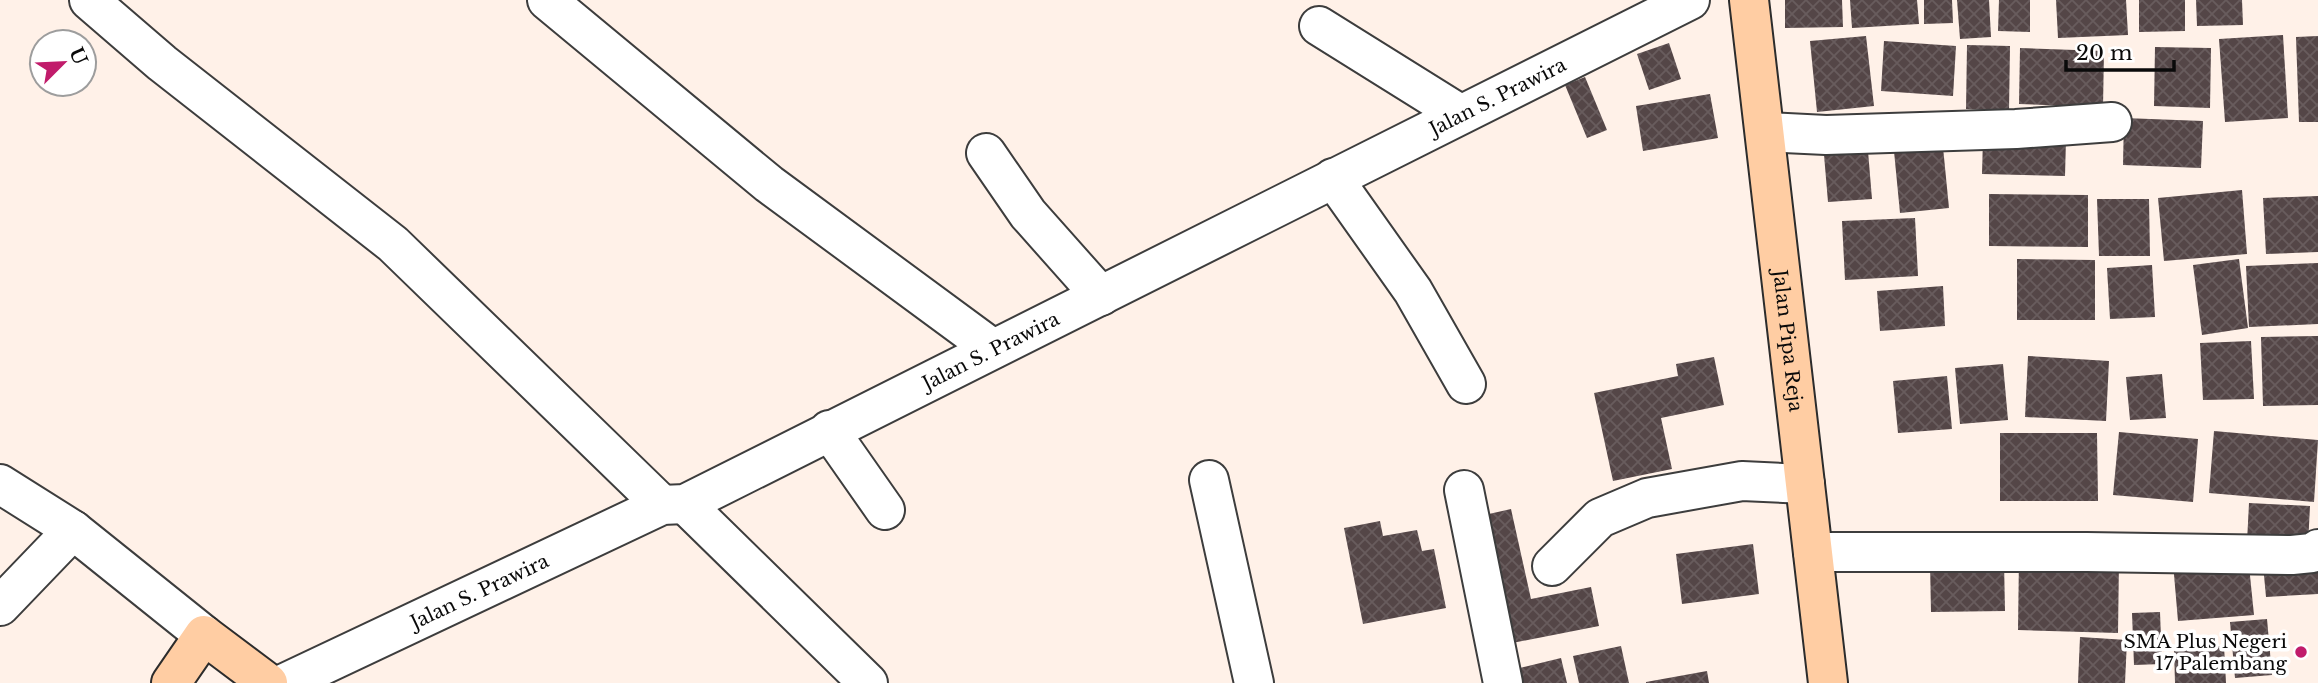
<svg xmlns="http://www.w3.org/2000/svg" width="2318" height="683" font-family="'Libre Baskerville',serif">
	<defs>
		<pattern id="building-cross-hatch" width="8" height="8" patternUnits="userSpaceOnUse" patternTransform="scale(1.75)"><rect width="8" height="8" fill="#544647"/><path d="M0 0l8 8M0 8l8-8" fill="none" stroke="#685c5d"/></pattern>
	</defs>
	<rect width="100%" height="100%" fill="#fff1e8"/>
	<g fill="url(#building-cross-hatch)">
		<path d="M1785 0H1842L1843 27 1785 28Z"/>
		<path d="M1850 0H1917L1919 24 1852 28Z"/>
		<path d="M1924 0H1952L1953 23 1924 24Z"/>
		<path d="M1957 0H1989L1991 37 1960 39Z"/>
		<path d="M1999 0H2030V32L1998 31Z"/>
		<path d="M2056 0H2126L2128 35 2058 38Z"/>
		<path d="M2139 0H2185V31L2139 32Z"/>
		<path d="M2196 0H2242L2243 25 2197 26Z"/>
		<path d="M2283 35 2288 118 2225 122 2219 39Z"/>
		<path d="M1866 36 1874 106 1817 112 1810 41Z"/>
		<path d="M2318 36V122H2299L2296 37Z"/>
		<path d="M1884 41 1956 46 1953 96 1881 91Z"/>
		<path d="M1669 43 1681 79 1649 90 1637 54Z"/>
		<path d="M1967 45 2010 46 2009 111 1966 109Z"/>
		<path d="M2155 47 2211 48 2210 108 2154 106Z"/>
		<path d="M2020 48 2104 51 2103 107 2019 104Z"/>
		<path d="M1585 77 1607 130 1587 138 1565 85Z"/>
		<path d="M1710 94 1718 138 1643 151 1636 106Z"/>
		<path d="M2124 118 2203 121 2201 168 2123 165Z"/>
		<path d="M1942 137 1949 208 1900 213 1893 141Z"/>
		<path d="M1983 138 2066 139 2065 176 1982 174Z"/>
		<path d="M1867 139 1872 199 1828 202 1823 143Z"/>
		<path d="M2242 190 2247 254 2164 261 2158 198Z"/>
		<path d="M1989 194 2088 195V247L1989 246Z"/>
		<path d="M2318 196V252L2266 254 2263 198Z"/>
		<path d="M2097 199H2149L2150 256H2099Z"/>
		<path d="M1915 218 1918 276 1845 280 1842 221Z"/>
		<path d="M2017 259 2095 260V320H2017Z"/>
		<path d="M2239 259 2248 328 2202 335 2193 265Z"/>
		<path d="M2318 263V324L2249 327 2246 266Z"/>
		<path d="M2152 265 2155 317 2110 319 2107 268Z"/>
		<path d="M1943 286 1945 326 1880 331 1877 291Z"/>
		<path d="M2318 336V405L2263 406 2261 337Z"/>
		<path d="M2251 341 2254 399 2203 400 2200 343Z"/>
		<path d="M2028 356 2109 361 2106 421 2025 417Z"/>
		<path d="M1714 357 1724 405 1661 418 1672 469 1613 481 1594 393 1678 376 1676 364Z"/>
		<path d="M2003 364 2008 420 1960 424 1955 368Z"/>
		<path d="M2162 374 2166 418 2130 420 2126 377Z"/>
		<path d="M1947 376 1952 429 1898 433 1893 381Z"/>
		<path d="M2214 431 2318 440 2314 502 2209 493Z"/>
		<path d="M2119 432 2198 439 2193 502 2113 495Z"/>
		<path d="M2000 433H2097L2098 501H2000Z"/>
		<path d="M2249 503 2310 506 2308 545 2247 542Z"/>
		<path d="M1511 509 1531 599 1591 587 1599 626 1507 644 1480 516Z"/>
		<path d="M1380 521 1383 536 1417 530 1422 551 1434 549 1446 608 1363 624 1344 528Z"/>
		<path d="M1753 544 1759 594 1682 604 1676 554Z"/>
		<path d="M2248 556 2254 615 2178 621 2173 563Z"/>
		<path d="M2019 557 2119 560 2118 633 2018 630Z"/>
		<path d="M2318 561V594L2266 597 2263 565Z"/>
		<path d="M2004 562 2005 611 1931 612 1930 563Z"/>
		<path d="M2160 612 2162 664 2134 665 2132 613Z"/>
		<path d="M2267 619 2272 675 2235 678 2230 622Z"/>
		<path d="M2080 637 2127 640 2125 683H2078Z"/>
		<path d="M1621 646 1629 683H1579L1573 656Z"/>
		<path d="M2224 646 2226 683H2175L2174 648Z"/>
		<path d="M1561 658 1567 683H1514L1511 670Z"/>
		<path d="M1707 671 1709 683H1646V682Z"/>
	</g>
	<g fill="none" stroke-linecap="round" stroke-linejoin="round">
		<defs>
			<g id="street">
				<path d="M89 0 162 63 393 244 662 505"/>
				<path d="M547 0 769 184 993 349"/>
				<path d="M1319 26 1460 114"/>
				<path d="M1765 132 1826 135 2016 129 2112 122"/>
				<path d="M986 153 1028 214 1101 296"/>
				<path d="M1333 178 1413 291 1466 384"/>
				<path d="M829 430 885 510"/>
				<path d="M1209 480 1254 683"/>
				<path d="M0 484 73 530 204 635"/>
				<path d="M1464 490 1503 683"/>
				<path d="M685 504 868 683"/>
				<path d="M1813 552H2087L2292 555 2312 553 2318 549"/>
				<path d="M1552 566 1600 518 1647 498 1742 481 1805 484"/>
				<path d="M0 606 73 530"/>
				<path id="s1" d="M285 683 662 505 685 504 1690 0"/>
			</g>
			<g id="secondary">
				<path id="s2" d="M1749 0 1828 683"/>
				<path d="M171 683 204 635 268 683"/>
			</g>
		</defs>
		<use href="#street" stroke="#3d3d3d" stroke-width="42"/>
		<use href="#secondary" stroke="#2c2c2c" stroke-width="42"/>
		<use href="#street" stroke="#fff" stroke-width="38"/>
		<use href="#secondary" stroke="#ffcda3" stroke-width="38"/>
	</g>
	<circle fill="#c11c6b" stroke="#fff" stroke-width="2.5" cx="2301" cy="652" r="7"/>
	<g text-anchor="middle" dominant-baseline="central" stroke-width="7" stroke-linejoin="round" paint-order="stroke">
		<g font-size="19" fill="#0a0a0a" stroke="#fff">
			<text stroke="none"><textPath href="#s1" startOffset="1349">Jalan S. Prawira</textPath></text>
			<text stroke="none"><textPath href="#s2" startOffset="343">Jalan Pipa Reja</textPath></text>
			<text stroke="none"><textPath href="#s1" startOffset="782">Jalan S. Prawira</textPath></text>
			<text stroke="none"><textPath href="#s1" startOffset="215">Jalan S. Prawira</textPath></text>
		</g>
		<g font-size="19" fill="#0a0a0a" stroke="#fff" text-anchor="end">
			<text x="2287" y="641">SMA Plus Negeri<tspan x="2287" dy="22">17 Palembang</tspan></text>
		</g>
	</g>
	<g transform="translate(63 63) rotate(66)"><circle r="33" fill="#ffffff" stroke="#9d9d9d" stroke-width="2"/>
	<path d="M0-5L12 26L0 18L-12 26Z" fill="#c11c6b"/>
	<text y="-10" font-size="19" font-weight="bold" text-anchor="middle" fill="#0a0a0a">U</text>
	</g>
	<path d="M2066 60v10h108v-10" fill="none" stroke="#0a0a0a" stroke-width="3.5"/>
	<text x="2076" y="60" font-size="21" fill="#0a0a0a" stroke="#ffffff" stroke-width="5" paint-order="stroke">20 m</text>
</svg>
